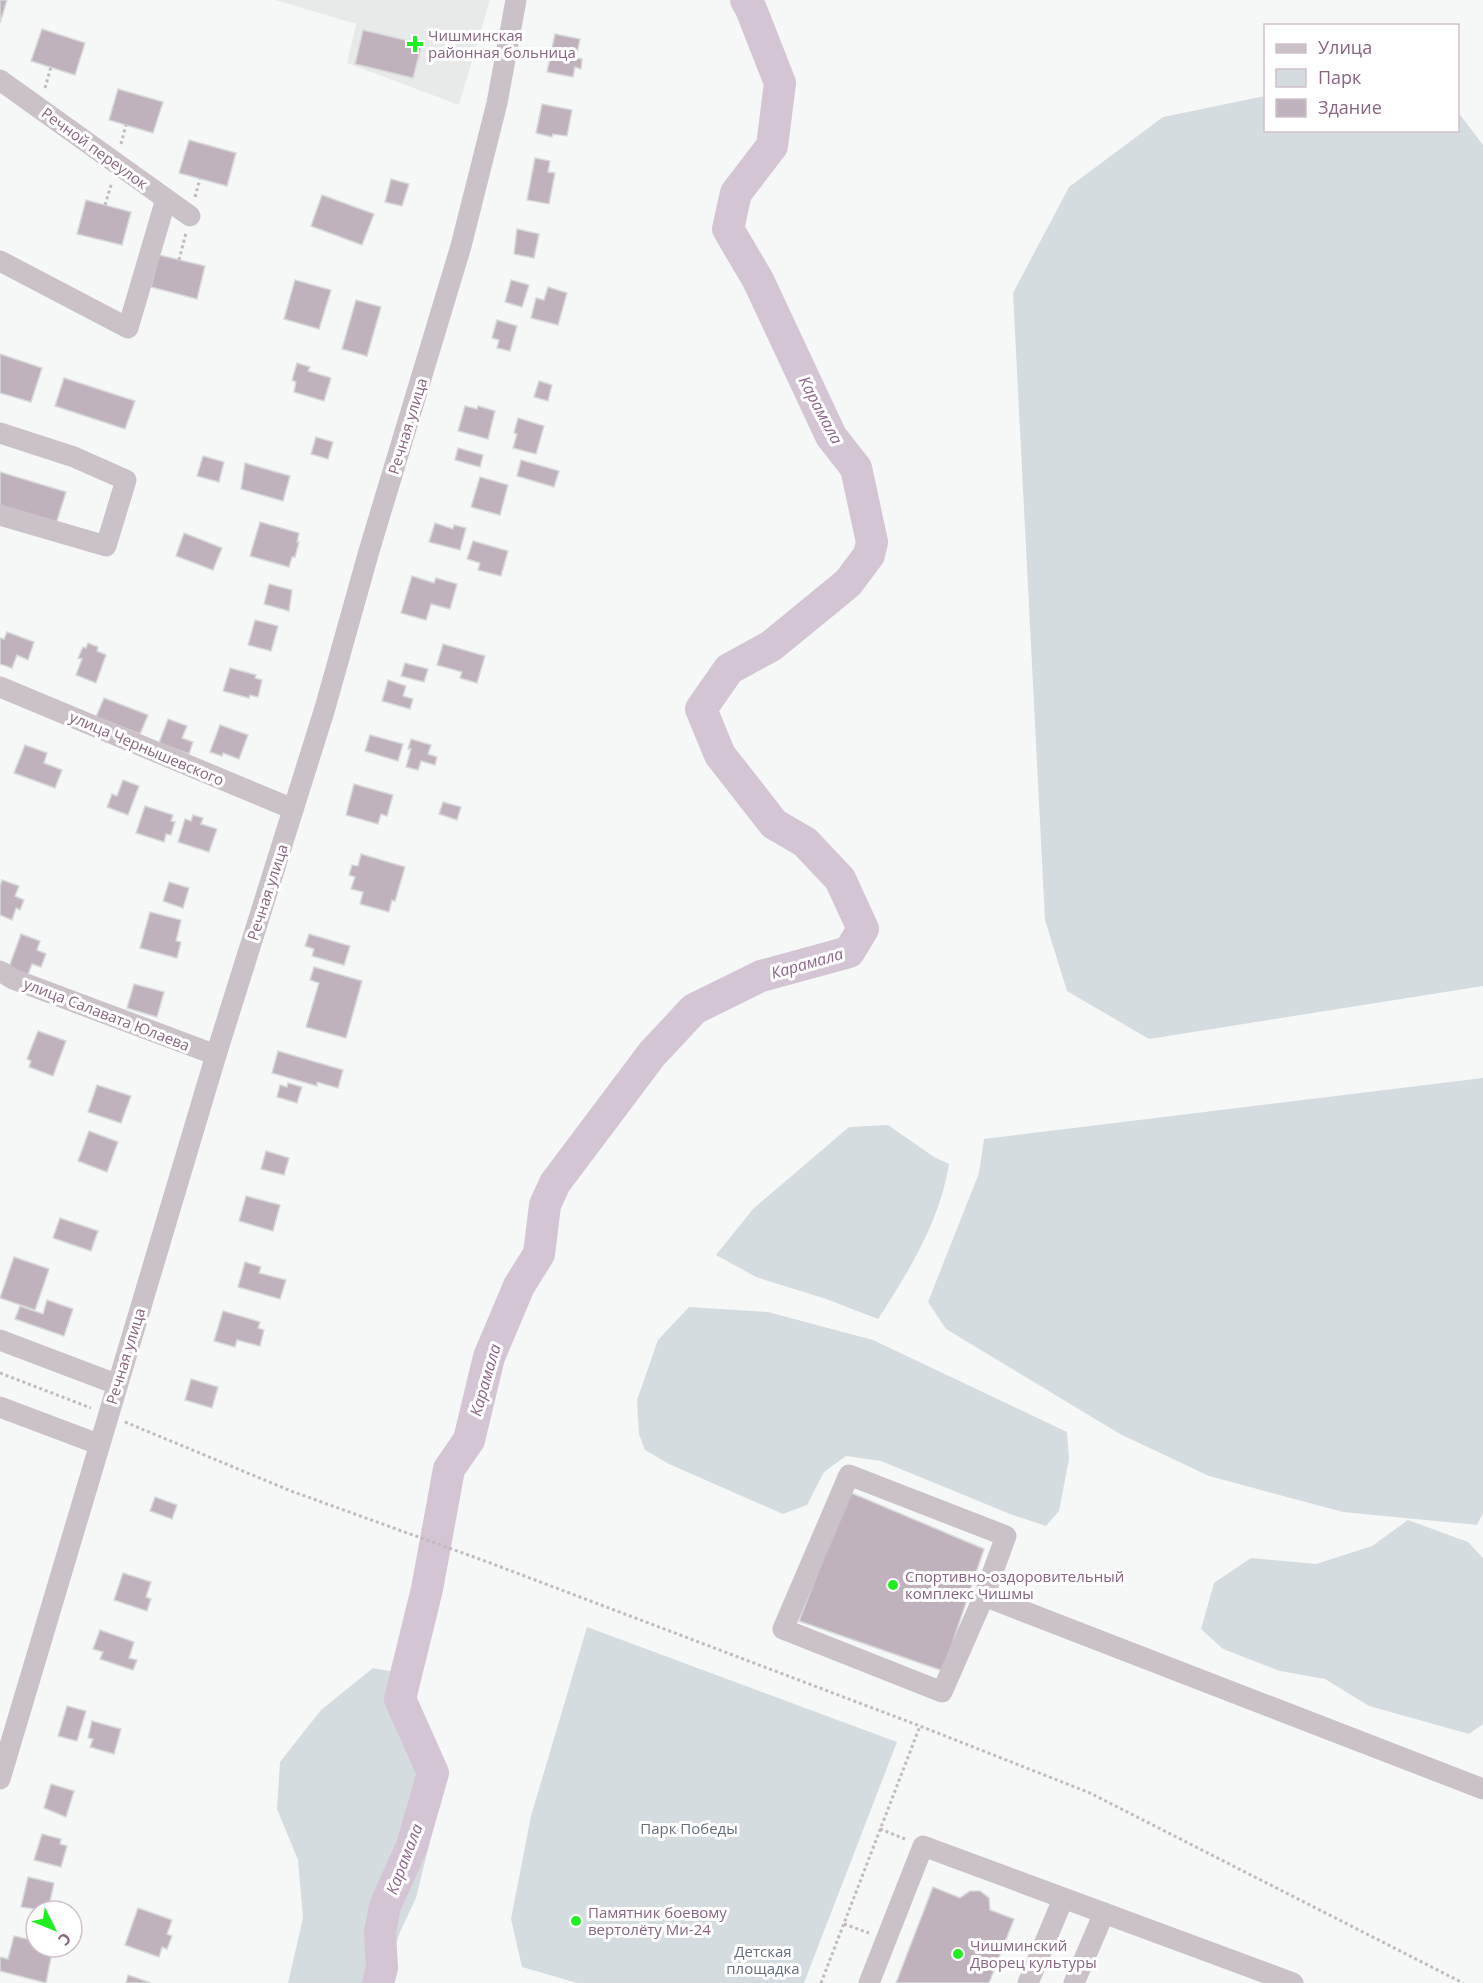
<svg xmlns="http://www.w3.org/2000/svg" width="1483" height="1983" font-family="'Open Sans',sans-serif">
	<rect width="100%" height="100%" fill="#f5f8f7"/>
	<path fill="#e8e9e9" d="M276 0H490L459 105 347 63 356 24Z"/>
	<g fill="#d5dce0">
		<path d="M1265 96 1266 130H1458V112L1483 145V986L1149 1039 1067 991 1045 920 1013 293 1069 187 1163 117Z"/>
		<path d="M1483 1078V1513L1477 1525 1343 1512 1209 1476 1120 1434 946 1329 928 1302 979 1173 984 1139Z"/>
		<path d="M888 1125 934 1157 949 1164C940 1221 909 1271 878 1319L826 1299 756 1277 716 1255 753 1209 849 1127Z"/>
		<path d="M689 1307 768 1312 873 1340 1067 1432 1069 1459 1059 1511 1046 1526 1010 1514 881 1461 846 1456 824 1472 807 1505 783 1514 669 1464 645 1450 639 1434 637 1400 658 1340Z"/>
		<path d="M1408 1520 1468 1542 1483 1558V1724L1469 1734 1369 1706 1325 1679 1280 1671 1223 1649 1201 1629 1214 1583 1251 1558 1316 1564 1372 1546Z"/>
		<path d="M587 1627 897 1742 804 1983H577L522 1967 511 1919 531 1816Z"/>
		<path d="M373 1668 406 1674 420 1705 445 1780 416 1898 400 1932 383 1983H288L303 1918 298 1860 277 1809 280 1762 321 1710Z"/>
	</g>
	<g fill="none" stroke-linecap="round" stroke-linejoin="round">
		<path stroke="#d3c5d3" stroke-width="32" d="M378 1983 382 1968 380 1932 385 1906 412 1846 433 1773 400 1699 427 1589 449 1469 469 1440 489 1357 519 1286 539 1254 545 1205 555 1183 652 1054 694 1009 761 976 849 952 863 929 840 879 805 842 774 824 720 755 701 709 729 669 771 646 848 583 869 555 872 542 856 468 831 436 758 280 728 229 736 193 772 146 780 83 751 9 746 0"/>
	</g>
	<g fill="#bfb2bd" stroke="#d7d9d9" stroke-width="1.5">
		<path d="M0 0H7L0 23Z"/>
		<path d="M42 29 85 43 75 75 31 61Z"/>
		<path d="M363 30 422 44 413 78 355 64Z"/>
		<path d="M555 34 580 39 576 58 582 59 581 69 575 67 573 77 547 72Z"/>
		<path d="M118 89 163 102 153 133 109 120Z"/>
		<path d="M542 104 572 110 567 136 553 134 552 137 536 133Z"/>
		<path d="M189 140 236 153 227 186 179 173Z"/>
		<path d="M535 158 550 161 548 172 555 173 549 204 527 200Z"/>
		<path d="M391 179 409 184 402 206 385 202Z"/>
		<path d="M322 195 374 214 362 245 311 226Z"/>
		<path d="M86 200 131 212 122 245 77 234Z"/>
		<path d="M517 229 539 234 534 258 514 254Z"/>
		<path d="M159 255 205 266 197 299 151 287Z"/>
		<path d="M295 280 331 290 319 329 284 319Z"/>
		<path d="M511 280 529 285 522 307 505 302Z"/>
		<path d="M548 287 567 293 558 325 531 318 536 298 544 300Z"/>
		<path d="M356 300 381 307 367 356 342 349Z"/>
		<path d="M497 320 517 326 510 351 497 348 499 340 492 338Z"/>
		<path d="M0 354 42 368 31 402 0 393Z"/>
		<path d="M297 363 310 367 308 371 331 378 324 401 294 392 296 382 292 380Z"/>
		<path d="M64 378 135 401 125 429 55 406Z"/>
		<path d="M539 381 552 385 548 401 534 397Z"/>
		<path d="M465 406 477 409 478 406 495 411 488 439 458 431Z"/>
		<path d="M518 418 544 426 536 454 513 448 517 434 514 433Z"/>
		<path d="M316 437 333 442 328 459 311 454Z"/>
		<path d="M458 448 483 455 480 467 455 460Z"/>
		<path d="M203 456 224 462 219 482 197 476Z"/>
		<path d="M521 460 559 471 554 487 517 476Z"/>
		<path d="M245 463 290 476 283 501 241 489Z"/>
		<path d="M0 472 66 492 55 527 0 511Z"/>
		<path d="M480 477 508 485 500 515 471 507Z"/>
		<path d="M260 522 299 533 297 542H299L295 557H292L289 567 250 556Z"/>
		<path d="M435 523 453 529 454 525 466 528 460 550 429 542Z"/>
		<path d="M184 533 222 548 213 570 176 556Z"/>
		<path d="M473 541 508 551 501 576 478 570 480 563 467 559Z"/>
		<path d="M412 576 434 583 436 578 457 584 450 609 431 604 426 620 401 613Z"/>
		<path d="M269 584 292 590 289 611 264 604Z"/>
		<path d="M255 620 278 626 271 651 248 645Z"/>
		<path d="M7 632 34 642 28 660 17 655 12 668 0 664V638L4 639Z"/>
		<path d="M88 643 98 647 97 651 106 655 96 683 76 675 82 659 78 658 83 647 86 648Z"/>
		<path d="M443 644 485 656 477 683 460 678 462 672 437 665Z"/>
		<path d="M405 663 428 669 424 682 401 676Z"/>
		<path d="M230 668 256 675 255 678 262 680 258 697 250 695 249 698 223 691Z"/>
		<path d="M388 680 406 686 403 696 413 699 410 709 382 701Z"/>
		<path d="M104 698 148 715 140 734 96 717Z"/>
		<path d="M168 719 187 726 182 738 193 742 189 754 159 743Z"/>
		<path d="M220 725 248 735 239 759 223 753 222 756 210 752Z"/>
		<path d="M370 735 403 744 398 761 365 751Z"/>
		<path d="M411 739 431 745 428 754 437 757 435 765 421 761 418 770 406 767 411 749H408Z"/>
		<path d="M25 745 47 753 44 763 62 770 55 788 14 773Z"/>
		<path d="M123 780 139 786 128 815 107 807 112 794 117 796Z"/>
		<path d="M354 784 393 795 387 816 381 814 378 824 346 815Z"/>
		<path d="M443 802 461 807 457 820 439 814Z"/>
		<path d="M145 806 173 815 171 821 175 822 171 835 166 834 164 842 136 833Z"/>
		<path d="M193 815 203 818 201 824 217 829 209 852 178 842 185 819 191 821Z"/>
		<path d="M361 854 405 867 395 901 392 900 389 912 360 904 363 892 351 889 355 877 349 875 352 865 358 866Z"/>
		<path d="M2 880 19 886 15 896 24 900 20 910 16 908 12 920 0 915V886Z"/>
		<path d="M169 882 189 888 183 908 163 901Z"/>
		<path d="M150 912 181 920 176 941 181 942 177 958 140 948Z"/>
		<path d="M21 934 40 941 37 950 46 954 41 967 32 964 27 977 8 970Z"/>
		<path d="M309 934 350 946 344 965 312 956 314 949 305 946Z"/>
		<path d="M314 967 362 981 346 1038 306 1027 319 983 310 980Z"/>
		<path d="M134 984 164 992 157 1017 127 1008Z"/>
		<path d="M38 1031 66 1041 53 1076 29 1067 31 1061 27 1059Z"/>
		<path d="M278 1051 343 1070 338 1088 317 1082V1086L272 1073Z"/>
		<path d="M288 1083 302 1087 297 1103 277 1097 280 1085 287 1087Z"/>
		<path d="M97 1085 131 1096 121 1123 88 1112Z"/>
		<path d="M89 1131 118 1142 107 1172 78 1161Z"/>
		<path d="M266 1151 289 1158 284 1175 261 1169Z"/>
		<path d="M246 1196 280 1205 273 1231 239 1221Z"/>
		<path d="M60 1218 98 1231 91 1251 53 1238Z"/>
		<path d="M14 1257 49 1269 35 1310 0 1298Z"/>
		<path d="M245 1262 261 1267 259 1273 286 1280 280 1299 238 1287Z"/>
		<path d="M47 1300 73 1309 64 1336 15 1319 20 1306 43 1314Z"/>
		<path d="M223 1311 260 1322 258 1328 264 1330 260 1346 237 1340 235 1347 214 1341Z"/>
		<path d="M191 1379 218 1387 212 1408 185 1400Z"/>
		<path d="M849 1492 984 1549 943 1671 799 1621Z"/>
		<path d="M155 1497 177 1505 172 1519 150 1511Z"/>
		<path d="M123 1573 151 1582 146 1597 151 1599 147 1611 114 1600Z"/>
		<path d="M100 1630 134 1642 129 1658 137 1660 133 1670 100 1659 103 1652 93 1649Z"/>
		<path d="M67 1706 86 1711 77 1741 58 1736Z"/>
		<path d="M92 1721 121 1729 114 1754 90 1747 93 1739 88 1738Z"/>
		<path d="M51 1784 74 1791 66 1817 44 1808Z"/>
		<path d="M42 1834 61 1839 60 1844 67 1846 61 1867 34 1860Z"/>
		<path d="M28 1877 54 1883 48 1911 21 1907Z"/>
		<path d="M933 1887 960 1898 970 1891H980L989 1898 990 1910 1014 1919 989 1983H896Z"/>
		<path d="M138 1908 172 1920 167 1934 172 1936 167 1949 162 1947 159 1957 125 1945Z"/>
		<path d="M14 1936 36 1941V1947H53L46 1983 0 1971V1957L8 1959Z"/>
		<path d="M128 1975 151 1983H126Z"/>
	</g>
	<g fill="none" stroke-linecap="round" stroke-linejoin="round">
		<g stroke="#c1babf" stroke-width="3" stroke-dasharray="3 3" stroke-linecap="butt">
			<path d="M45 88 51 67"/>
			<path d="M121 144 126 125"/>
			<path d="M195 197 200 179"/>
			<path d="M105 205 112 182"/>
			<path d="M179 260 186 233"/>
			<path d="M0 1373 91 1408"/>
			<path d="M125 1422 291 1491 485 1561 920 1726 1090 1793 1463 1983"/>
			<path d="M880 1829 905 1839"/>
			<path d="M844 1924 869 1933"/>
			<path d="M821 1983 920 1726"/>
		</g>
		<g stroke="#cbc2c9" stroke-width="21">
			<path d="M0 80 190 216"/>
			<path d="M0 261 128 328 166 199"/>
			<path d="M0 433 74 457 126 480 106 546 0 515"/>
			<path d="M0 687 293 809"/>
			<path d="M0 971 13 979 216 1055"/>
			<path d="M0 1340 116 1384"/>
			<path d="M0 1407 98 1444"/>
			<path d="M849 1475 1006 1536 984 1596 942 1692 783 1629Z"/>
			<path d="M984 1596 1483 1789"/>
			<path d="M0 1779 216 1055 325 708 369 551 461 246 497 103 516 0"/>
			<path d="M869 1983 923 1846 1293 1983"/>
			<path d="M1028 1983 1063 1899"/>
			<path d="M1074 1983 1104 1913"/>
		</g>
	</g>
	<g fill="#1fee21" stroke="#fff" stroke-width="2">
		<path d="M412 35h6v6h6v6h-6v6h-6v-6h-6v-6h6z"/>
		<circle cx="893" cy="1585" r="6"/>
		<circle cx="576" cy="1921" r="6"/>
		<circle cx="958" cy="1954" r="6"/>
	</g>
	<g text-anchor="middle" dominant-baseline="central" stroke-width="6" stroke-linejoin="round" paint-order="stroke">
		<g font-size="15" fill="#886580" stroke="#fff" text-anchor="start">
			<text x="428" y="35">Чишминская<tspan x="428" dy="17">районная больница</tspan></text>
			<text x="905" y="1576">Спортивно-оздоровительный<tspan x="905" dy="17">комплекс Чишмы</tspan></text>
			<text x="588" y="1912">Памятник боевому<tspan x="588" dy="17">вертолёту Ми-24</tspan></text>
			<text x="970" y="1945">Чишминский<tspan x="970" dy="17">Дворец культуры</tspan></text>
		</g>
		<g font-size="15" fill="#886580" stroke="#fff">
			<text transform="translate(95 148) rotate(36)">Речной переулок</text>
			<text transform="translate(407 426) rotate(-73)">Речная улица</text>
			<text transform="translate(147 748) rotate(23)">улица Чернышевского</text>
			<text transform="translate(267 892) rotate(-72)">Речная улица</text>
			<text transform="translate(107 1014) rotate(21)">улица Салавата Юлаева</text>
			<text transform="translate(125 1356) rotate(-73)">Речная улица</text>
		</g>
		<g font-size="15" fill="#646f7e" stroke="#fff">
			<text x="689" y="1828">Парк Победы</text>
			<text x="763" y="1951">Детская<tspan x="763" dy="17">площадка</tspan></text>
		</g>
		<g font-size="16" font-style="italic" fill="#8b6689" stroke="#fff">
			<text transform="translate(821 410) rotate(62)">Карамала</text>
			<text transform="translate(807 963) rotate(-16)">Карамала</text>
			<text transform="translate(485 1380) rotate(-74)">Карамала</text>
			<text transform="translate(404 1859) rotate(-69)">Карамала</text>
		</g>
	</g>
	<rect x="1264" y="24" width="195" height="108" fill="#ffffff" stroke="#cfc1cc" stroke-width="1.5"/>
	<rect x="1276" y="44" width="30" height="9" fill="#cbc2c9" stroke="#cfc1cc" stroke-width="1.5"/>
	<text x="1318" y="54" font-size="18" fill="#886580">Улица</text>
	<rect x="1276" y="69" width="30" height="18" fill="#d5dce0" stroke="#cfc1cc" stroke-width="1.5"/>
	<text x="1318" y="84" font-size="18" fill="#886580">Парк</text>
	<rect x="1276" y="99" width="30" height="18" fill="#bfb2bd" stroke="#cfc1cc" stroke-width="1.5"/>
	<text x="1318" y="114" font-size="18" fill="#886580">Здание</text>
	<g transform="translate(54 1929) rotate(133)"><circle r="28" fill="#ffffff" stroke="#cfc1cc" stroke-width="1.5"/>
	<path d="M0-4.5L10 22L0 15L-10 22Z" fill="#1fee21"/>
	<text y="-9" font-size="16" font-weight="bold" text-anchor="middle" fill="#886580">С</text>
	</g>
</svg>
